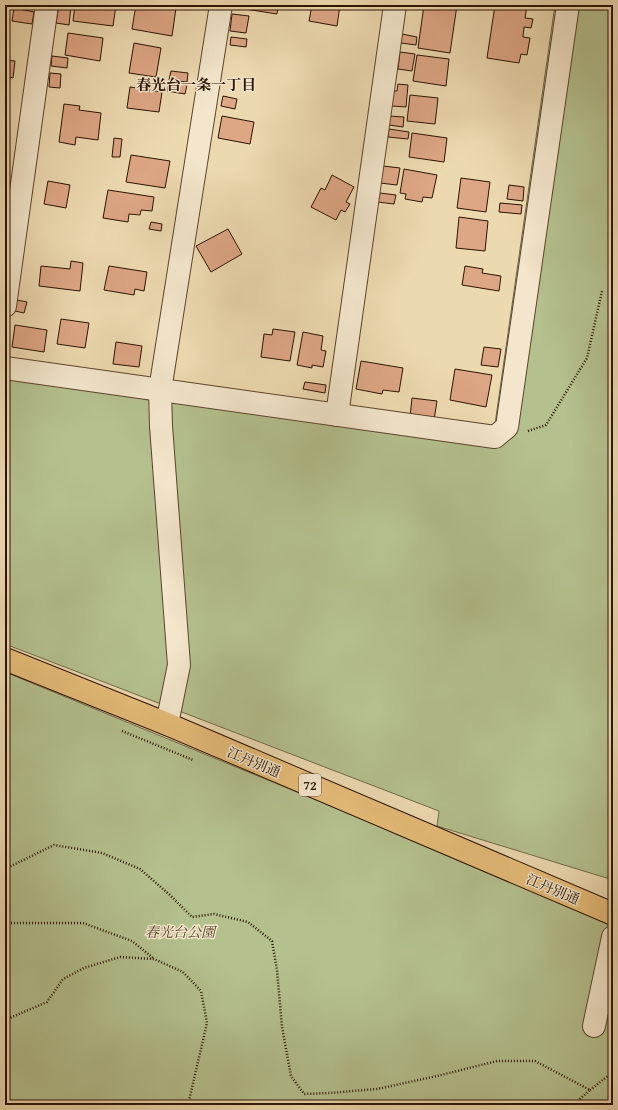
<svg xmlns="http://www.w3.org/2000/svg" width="618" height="1110" font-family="'Gentium Book Plus','Noto Serif JP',serif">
	<rect width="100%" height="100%" fill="#edd9b0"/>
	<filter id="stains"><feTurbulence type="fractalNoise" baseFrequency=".005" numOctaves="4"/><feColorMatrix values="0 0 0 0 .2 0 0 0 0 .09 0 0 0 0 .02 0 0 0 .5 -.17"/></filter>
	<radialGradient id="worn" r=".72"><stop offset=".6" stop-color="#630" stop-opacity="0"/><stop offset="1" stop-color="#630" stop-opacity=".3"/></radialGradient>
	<g fill="#b4c08e" stroke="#706a47">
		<path d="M555 5H613V880L437 826 439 811 5 644V370L492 445Z"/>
		<path d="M5 672 613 922V1105H5Z"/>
	</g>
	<g fill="#dda685" stroke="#2b1300">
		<path d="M59 5 71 6 69 25 56 23Z"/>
		<path d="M75 5H116L113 26 73 21Z"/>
		<path d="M136 5H159L176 8 172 36 132 29Z"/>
		<path d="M246 5H278L277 14 245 9Z"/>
		<path d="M312 5H340L337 26 309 21Z"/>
		<path d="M424 5H457L450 53 418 48Z"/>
		<path d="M495 5H527L525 18 533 19 531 28 524 27 523 37 530 38 527 55 521 54 519 63 487 58Z"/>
		<path d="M14 8 34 12 32 24 12 21Z"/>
		<path d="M232 14 249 16 246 33 230 31Z"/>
		<path d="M68 33 103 38 100 61 65 55Z"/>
		<path d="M402 34 417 37 416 45 401 43Z"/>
		<path d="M231 37 247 39 246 47 230 45Z"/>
		<path d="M134 43 161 48 156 77 129 73Z"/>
		<path d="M400 52 415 54 412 71 398 69Z"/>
		<path d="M417 55 449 59 446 86 413 81Z"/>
		<path d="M52 56 68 58 67 68 51 66Z"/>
		<path d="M5 60 15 61 13 78 10 77 9 87H5Z"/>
		<path d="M171 71 188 73 187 82 169 80Z"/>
		<path d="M50 73 61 74 60 88 49 87Z"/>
		<path d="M169 83 187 85 185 94 167 91Z"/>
		<path d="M398 84 408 85 406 107 392 106 393 91H397Z"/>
		<path d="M130 87 162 92 159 112 127 108Z"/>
		<path d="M410 95 438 98 435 124 407 121Z"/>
		<path d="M223 96 237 99 235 109 221 106Z"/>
		<path d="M64 104 80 106 79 110 101 113 98 140 76 137 75 145 59 142Z"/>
		<path d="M222 116 254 122 250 144 218 138Z"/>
		<path d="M389 116 404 117 403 127 389 125Z"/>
		<path d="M389 129 409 132 408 139 388 137Z"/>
		<path d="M412 133 447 138 444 162 409 157Z"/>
		<path d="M114 138 122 139 120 157H112Z"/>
		<path d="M131 155 170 161 165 188 126 182Z"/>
		<path d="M383 166 400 168 397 185 380 183Z"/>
		<path d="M404 169 437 175 432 198 423 197 422 202 405 199 406 194 400 193Z"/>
		<path d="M332 175 354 187 346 202 350 204 345 212 341 210 336 220 311 207 321 188 325 190Z"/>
		<path d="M461 178 490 182 486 212 457 208Z"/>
		<path d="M48 181 70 185 66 208 44 204Z"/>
		<path d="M509 185 524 187 523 201 507 199Z"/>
		<path d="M108 190 154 197 152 211 141 210 140 215 129 214 128 222 103 218Z"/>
		<path d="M380 193 396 195 394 204 378 202Z"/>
		<path d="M500 203 522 205 521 214 499 212Z"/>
		<path d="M459 217 488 221 485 251 456 248Z"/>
		<path d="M151 222 162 224 161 231 149 229Z"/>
		<path d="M228 229 242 254 211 272 196 246Z"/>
		<path d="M71 261 83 263 80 291 39 286 41 266 70 269Z"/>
		<path d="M109 266 147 272 144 291 135 289 134 295 104 290Z"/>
		<path d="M465 266 483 269 482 273 501 276 499 291 462 285Z"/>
		<path d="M17 300 27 302 24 313 15 311Z"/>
		<path d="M61 319 89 323 85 348 57 344Z"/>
		<path d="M15 325 47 330 44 352 12 347Z"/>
		<path d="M273 329 295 332 290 361 261 357 264 334 272 335Z"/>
		<path d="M303 332 323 336 321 350 326 351 323 367 312 365V368L297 365Z"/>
		<path d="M116 342 142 346 139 367 113 364Z"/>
		<path d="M484 347 501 349 498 367 481 365Z"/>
		<path d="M361 361 403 368 399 392 383 390 382 394 356 389Z"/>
		<path d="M455 369 492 375 486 407 450 400Z"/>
		<path d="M305 382 326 385 325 393 303 389Z"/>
		<path d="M412 398 437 401 434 420 410 417Z"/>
	</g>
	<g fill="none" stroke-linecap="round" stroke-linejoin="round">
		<defs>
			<g id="minor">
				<path d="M5 306 47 5"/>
				<path d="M5 368 495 437 507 427 568 5"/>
				<path d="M337 415 395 5"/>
				<path d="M167 724 179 665 161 426 160 390 221 5"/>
				<path d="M594 1026 613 937"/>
			</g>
			<path id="major" d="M5 659 167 724 613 914"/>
		</defs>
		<use href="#minor" stroke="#5c442c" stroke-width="24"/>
		<use href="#major" stroke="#2b1300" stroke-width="24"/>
		<g stroke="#2b1300" stroke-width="2.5" stroke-dasharray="1 2" stroke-linecap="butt">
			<path d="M528 431 546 425 587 358 602 291"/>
			<path d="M122 731 193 760"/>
			<path d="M5 869 54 845 102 853 140 869 170 895 192 917 214 914 248 922 272 941 277 970 282 1027 291 1076 304 1094 330 1093 377 1089 437 1076 497 1061H535L590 1090 573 1105"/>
			<path d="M5 923H83L132 941 153 958"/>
			<path d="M5 1020 47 1002 63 979 84 968 120 957 154 959 183 972 201 991 207 1023 188 1105"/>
			<path d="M590 1090 613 1072"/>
		</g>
		<use href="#minor" stroke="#f3e6cc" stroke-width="22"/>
		<use href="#major" stroke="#e6bc78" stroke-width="22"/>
	</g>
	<g text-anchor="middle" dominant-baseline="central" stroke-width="3" stroke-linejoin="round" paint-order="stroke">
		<rect fill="#f3e6cc" stroke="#67523d" stroke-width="1" x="299" y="774" width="22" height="22" rx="3"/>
		<g font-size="13" font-weight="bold" fill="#2b1300">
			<text x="310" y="785">72</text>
		</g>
		<g font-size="14" fill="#2b1300" stroke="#f3e6cc">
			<text transform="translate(254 762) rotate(23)">江丹別通</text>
			<text transform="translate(553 889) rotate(23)">江丹別通</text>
		</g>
		<g font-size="14" font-style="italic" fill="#54472b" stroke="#f3e6cc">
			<text x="180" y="932">春光台公園</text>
		</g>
		<g font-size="15" font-weight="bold" fill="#2b1300" stroke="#f3e6cc">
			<text x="196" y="84">春光台一条一丁目</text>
		</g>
	</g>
	<rect width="618" height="1110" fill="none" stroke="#edd9b0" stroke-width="20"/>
	<rect x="6" y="6" width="606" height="1098" fill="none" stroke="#2b1300" stroke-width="2"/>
	<rect x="10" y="10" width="598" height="1090" fill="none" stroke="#2b1300"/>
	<rect width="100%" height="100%" filter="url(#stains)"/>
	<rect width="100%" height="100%" fill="url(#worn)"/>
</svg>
